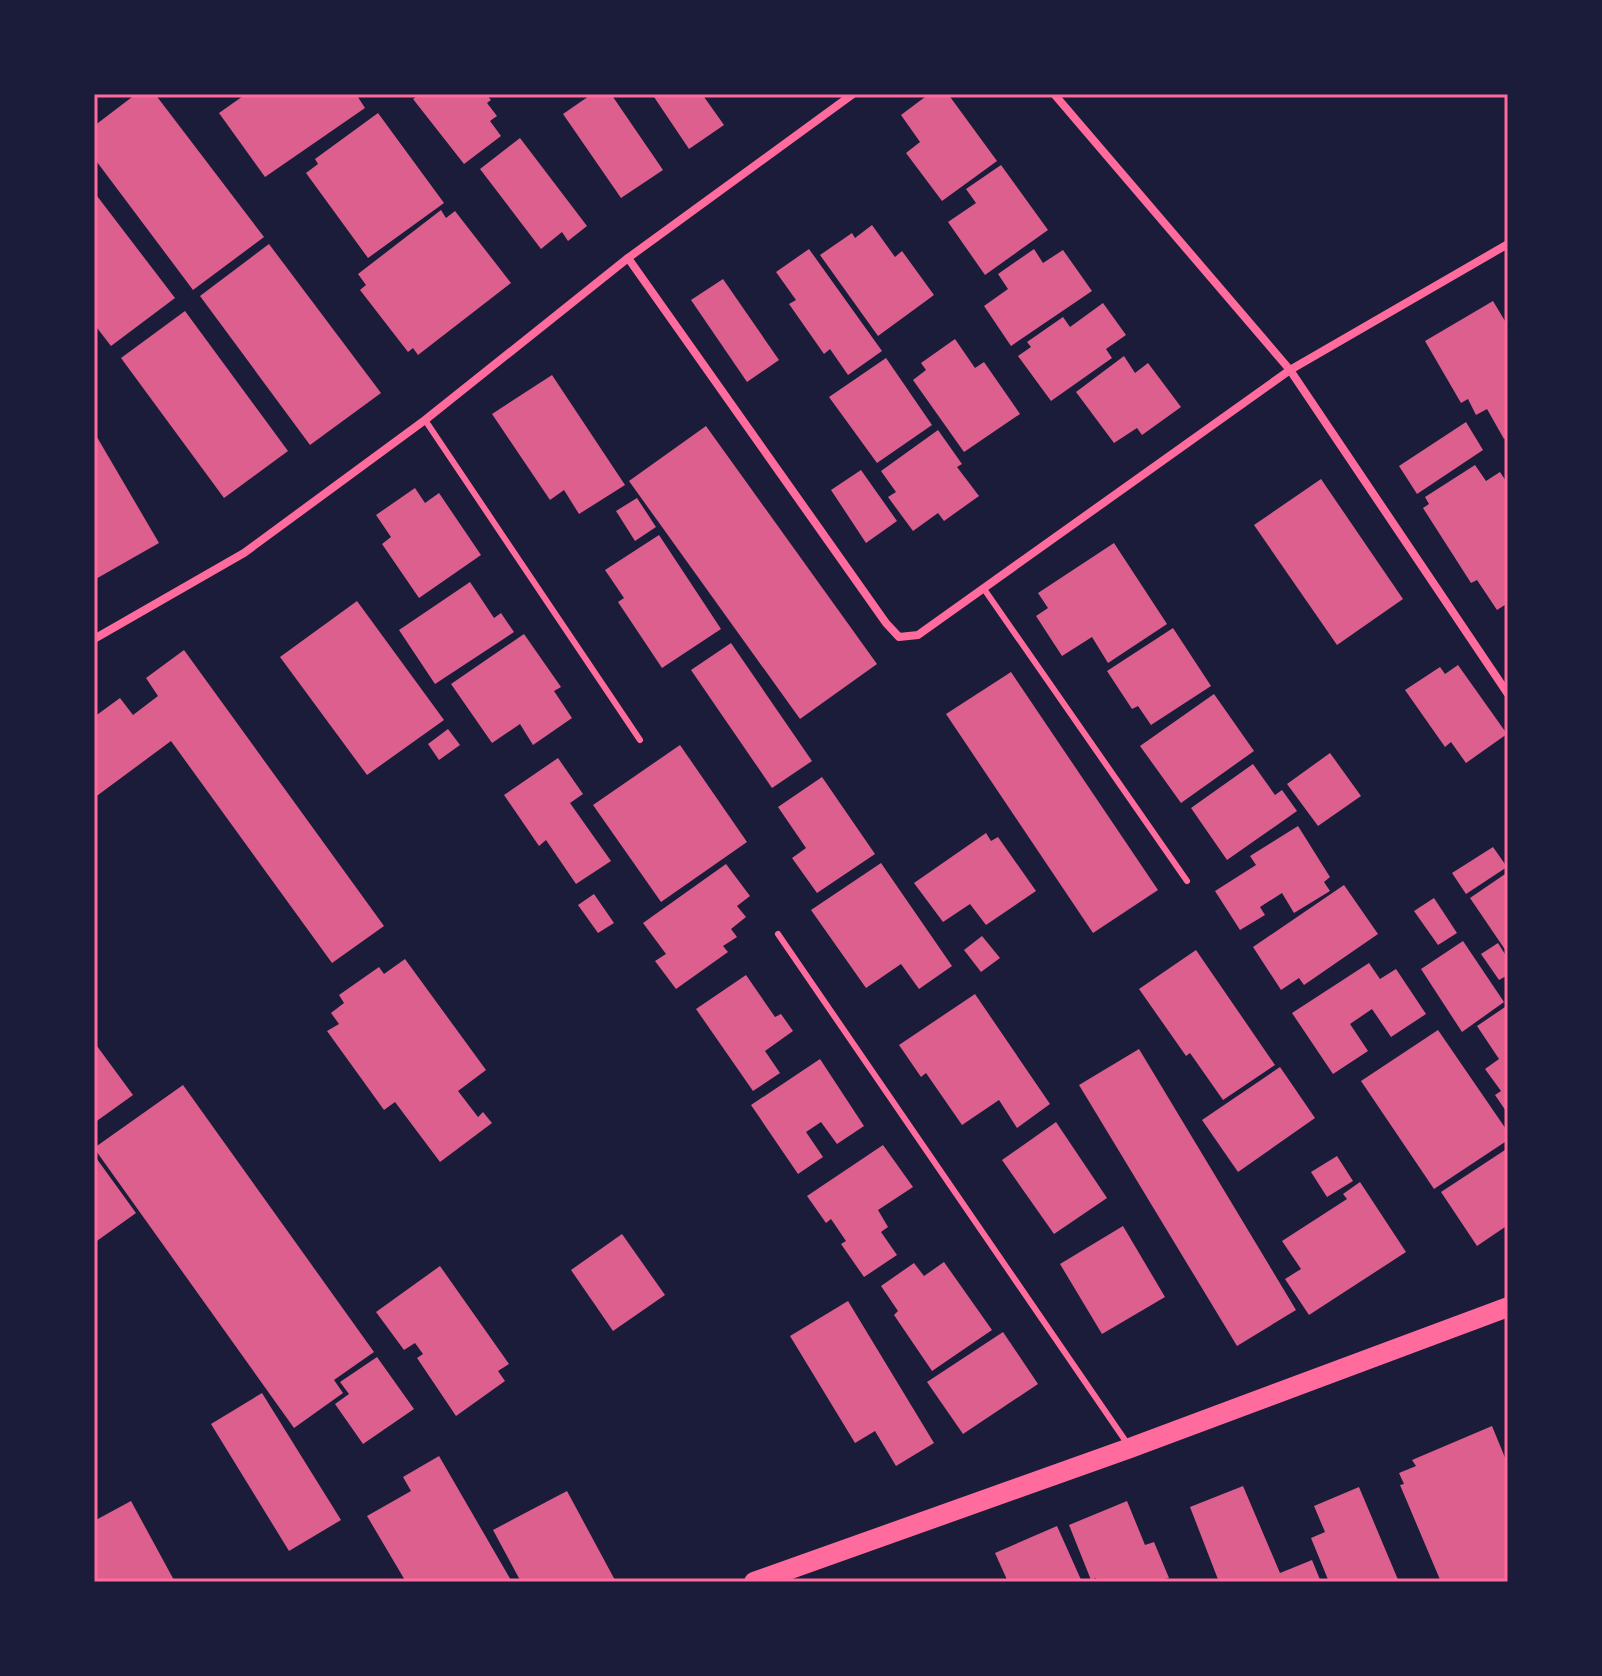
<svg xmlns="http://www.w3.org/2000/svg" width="1602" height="1676" font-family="'PT Sans Narrow',sans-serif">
	<rect width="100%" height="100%" fill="#1b1b3a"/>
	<g fill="#dd5f8e">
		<path d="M136 94H155L264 237 193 290 94 158V126Z"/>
		<path d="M246 94H356L365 108 265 177 219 113Z"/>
		<path d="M420 94H486L491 100 487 103 497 116 490 121 501 136 464 164 413 99Z"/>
		<path d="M592 94H611L663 170 621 198 563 114Z"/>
		<path d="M652 94H702L724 125 689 149Z"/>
		<path d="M929 94H948L997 161 942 201 906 153 920 142 901 115Z"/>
		<path d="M378 113 444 203 368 258 306 173 318 164 315 159Z"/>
		<path d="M520 138 587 226 568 241 562 232 541 249 480 169Z"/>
		<path d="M1001 165 1048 230 985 275 948 222 976 203 966 189Z"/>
		<path d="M94 192 175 298 111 346 94 324Z"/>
		<path d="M441 210 446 218 455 211 511 283 418 355 413 348 408 352 360 290 366 285 358 274Z"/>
		<path d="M872 225 895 257 902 251 934 295 878 336 820 255 852 233 855 238Z"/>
		<path d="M269 244 381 393 310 445 200 296Z"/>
		<path d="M809 249 882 351 848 375 830 349 824 354 789 304 796 300 776 272Z"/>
		<path d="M1034 249 1043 263 1063 250 1092 291 1011 346 984 306 1008 289 998 274Z"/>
		<path d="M723 279 779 360 747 382 691 300Z"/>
		<path d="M1493 301 1508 326V436L1504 439 1487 409 1476 415 1468 399 1461 403 1425 341Z"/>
		<path d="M1103 303 1126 335 1106 349 1112 358 1051 401 1018 356 1031 347 1027 342 1063 317 1070 327Z"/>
		<path d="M185 311 288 451 224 498 121 358Z"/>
		<path d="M955 339 975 368 984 362 1020 414 964 452 913 380 926 370 921 363Z"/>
		<path d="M1124 356 1135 373 1148 363 1181 407 1142 435 1137 428 1114 443 1076 392Z"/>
		<path d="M886 358 932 425 877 463 829 397Z"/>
		<path d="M552 375 625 485 579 514 564 490 550 500 492 414Z"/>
		<path d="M1466 422 1483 450 1417 494 1399 466Z"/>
		<path d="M706 426 877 664 800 719 629 481Z"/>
		<path d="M938 430 962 464 957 467 979 496 944 521 938 513 913 531 888 497 896 492 881 471Z"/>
		<path d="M94 432 159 543 94 580Z"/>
		<path d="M1475 465 1486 481 1500 472 1508 484V603L1497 610 1477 580 1471 583 1423 508 1429 504 1425 497Z"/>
		<path d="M861 470 897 521 866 543 831 490Z"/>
		<path d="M1321 479 1403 599 1337 645 1254 525Z"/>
		<path d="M415 488 425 503 439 493 481 555 419 598 382 544 391 537 376 515Z"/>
		<path d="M637 498 656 527 635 541 616 511Z"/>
		<path d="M659 535 721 629 662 668 618 602 624 598 605 570Z"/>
		<path d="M1114 543 1167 624 1108 663 1092 637 1062 656 1036 616 1048 608 1038 593Z"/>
		<path d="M470 582 494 618 501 613 514 632 435 684 399 630Z"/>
		<path d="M357 601 444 720 367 775 280 657Z"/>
		<path d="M1173 628 1211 686 1151 725 1138 706 1132 709 1107 671Z"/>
		<path d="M524 634 561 687 554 691 572 718 533 745 520 724 492 743 451 684Z"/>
		<path d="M731 643 812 761 772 788 691 670Z"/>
		<path d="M184 650 384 926 332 963 171 741 94 798V717L120 698 133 715 158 696 146 678Z"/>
		<path d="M1458 665 1507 734 1466 763 1451 742 1445 747 1405 690 1440 667 1445 674Z"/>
		<path d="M1011 672 1158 890 1093 933 946 714Z"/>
		<path d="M1214 694 1254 751 1181 803 1140 746Z"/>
		<path d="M448 729 460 745 439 760 428 744Z"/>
		<path d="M680 745 747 842 661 902 593 805Z"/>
		<path d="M1330 753 1361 796 1318 826 1287 784Z"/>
		<path d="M558 758 583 794 570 803 611 861 576 884 546 840 539 846 504 795Z"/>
		<path d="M1253 764 1275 795 1282 790 1297 811 1227 860 1191 808Z"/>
		<path d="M822 777 875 854 817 893 792 858 806 848 778 807Z"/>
		<path d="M1298 826 1330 877 1324 882 1330 891 1294 913 1282 893 1260 907 1265 915 1240 930 1215 891 1256 865 1250 856Z"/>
		<path d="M986 833 991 841 998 837 1036 891 986 925 970 904 943 922 914 883Z"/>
		<path d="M1493 847 1507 867 1466 894 1452 873Z"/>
		<path d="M881 863 952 966 919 989 901 964 866 988 811 910Z"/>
		<path d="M726 864 750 896 737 906 746 917 731 929 737 937 723 946 728 952 676 989 655 961 666 954 643 923Z"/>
		<path d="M1508 872V954L1470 898Z"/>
		<path d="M1344 885 1378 934 1304 985 1299 978 1281 990 1253 947Z"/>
		<path d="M594 894 614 923 598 933 578 905Z"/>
		<path d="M1434 898 1457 933 1438 945 1414 911Z"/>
		<path d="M982 936 1000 958 981 972 964 950Z"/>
		<path d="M1463 941 1504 1002 1462 1032 1421 969Z"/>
		<path d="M1498 943 1508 959V975L1499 980 1481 954Z"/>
		<path d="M1196 950 1275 1065 1223 1100 1190 1053 1186 1056 1139 989Z"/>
		<path d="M405 959 486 1070 458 1091 478 1117 483 1112 492 1123 440 1162 395 1102 384 1110 327 1031 339 1024 331 1013 344 1003 339 995 379 967 384 974Z"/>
		<path d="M1369 963 1380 979 1396 969 1426 1014 1391 1037 1372 1009 1350 1024 1368 1051 1333 1074 1292 1013Z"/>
		<path d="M746 975 775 1017 781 1014 793 1031 765 1051 780 1073 753 1091 696 1009Z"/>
		<path d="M975 994 1050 1104 1017 1128 999 1100 962 1125 926 1073 921 1077 899 1045Z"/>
		<path d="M1508 1005V1114L1495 1095 1501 1091 1485 1069 1499 1059 1477 1026Z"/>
		<path d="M1438 1030 1508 1132V1140L1434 1189 1361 1081Z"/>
		<path d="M94 1042 133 1095 94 1123Z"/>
		<path d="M1139 1049 1296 1310 1237 1346 1079 1085Z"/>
		<path d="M820 1059 864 1126 837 1144 821 1122 806 1132 823 1157 798 1174 751 1105Z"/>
		<path d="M1280 1067 1315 1118 1238 1172 1202 1120Z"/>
		<path d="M183 1085 374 1352 334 1380 343 1393 294 1428 94 1148Z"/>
		<path d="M1056 1122 1107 1198 1054 1234 1002 1160Z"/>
		<path d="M883 1145 913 1187 878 1210 888 1227 881 1232 897 1255 864 1277 841 1244 846 1241 831 1219 826 1223 807 1196Z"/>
		<path d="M1508 1148V1225L1477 1246 1441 1192Z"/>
		<path d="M94 1155 136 1213 94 1243Z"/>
		<path d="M1337 1156 1353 1181 1327 1197 1311 1172Z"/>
		<path d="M1360 1182 1406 1252 1309 1315 1285 1279 1301 1269 1282 1241 1347 1199 1343 1194Z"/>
		<path d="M1123 1226 1165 1297 1102 1334 1060 1264Z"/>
		<path d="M622 1234 665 1295 613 1331 571 1270Z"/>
		<path d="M944 1262 992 1330 932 1371 894 1315 898 1311 881 1286 914 1263 924 1276Z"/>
		<path d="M440 1266 509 1364 498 1371 505 1381 456 1416 417 1358 423 1354 415 1343 404 1350 376 1312Z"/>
		<path d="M848 1301 934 1443 896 1466 875 1431 855 1443 790 1336Z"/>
		<path d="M1003 1332 1038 1384 963 1434 927 1382Z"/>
		<path d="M377 1357 414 1409 363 1444 335 1404 349 1394 340 1382Z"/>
		<path d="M262 1393 341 1520 289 1551 211 1424Z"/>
		<path d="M1492 1426 1508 1465V1582H1441L1400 1485 1404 1484 1399 1473 1416 1466 1412 1460Z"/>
		<path d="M439 1456 512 1582H406L367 1516 411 1491 403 1477Z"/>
		<path d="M1243 1486 1280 1573 1312 1560 1321 1582H1219L1190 1507Z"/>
		<path d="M1359 1487 1399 1582H1329L1311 1538 1325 1532 1314 1506Z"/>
		<path d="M567 1491 616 1582H521L493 1530Z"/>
		<path d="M131 1501 175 1582H94V1521Z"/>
		<path d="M1127 1501 1145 1545 1154 1542 1169 1578 1165 1579 1166 1582H1097L1096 1578 1091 1580 1069 1525Z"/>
		<path d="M1057 1526 1082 1582H1008L995 1553Z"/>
	</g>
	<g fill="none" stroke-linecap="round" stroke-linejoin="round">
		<g stroke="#ff6b9d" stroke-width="6">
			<path d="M425 420 640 740"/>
			<path d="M984 589 1187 881"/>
			<path d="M778 934 1129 1446"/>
		</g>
		<g stroke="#ff6b9d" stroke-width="8">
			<path d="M1054 94 1290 370 1508 694"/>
			<path d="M628 258 886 623 899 637 918 635 1290 370 1508 244"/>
			<path d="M94 639 244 553 425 420 628 258 853 94"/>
		</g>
		<path stroke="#ff6b9d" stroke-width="20" d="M754 1582 1130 1448 1508 1307"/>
	</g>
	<rect width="1602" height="1676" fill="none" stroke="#1b1b3a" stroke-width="192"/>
	<rect x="96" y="96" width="1410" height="1484" fill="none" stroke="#ff6b9d" stroke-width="3"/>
</svg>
